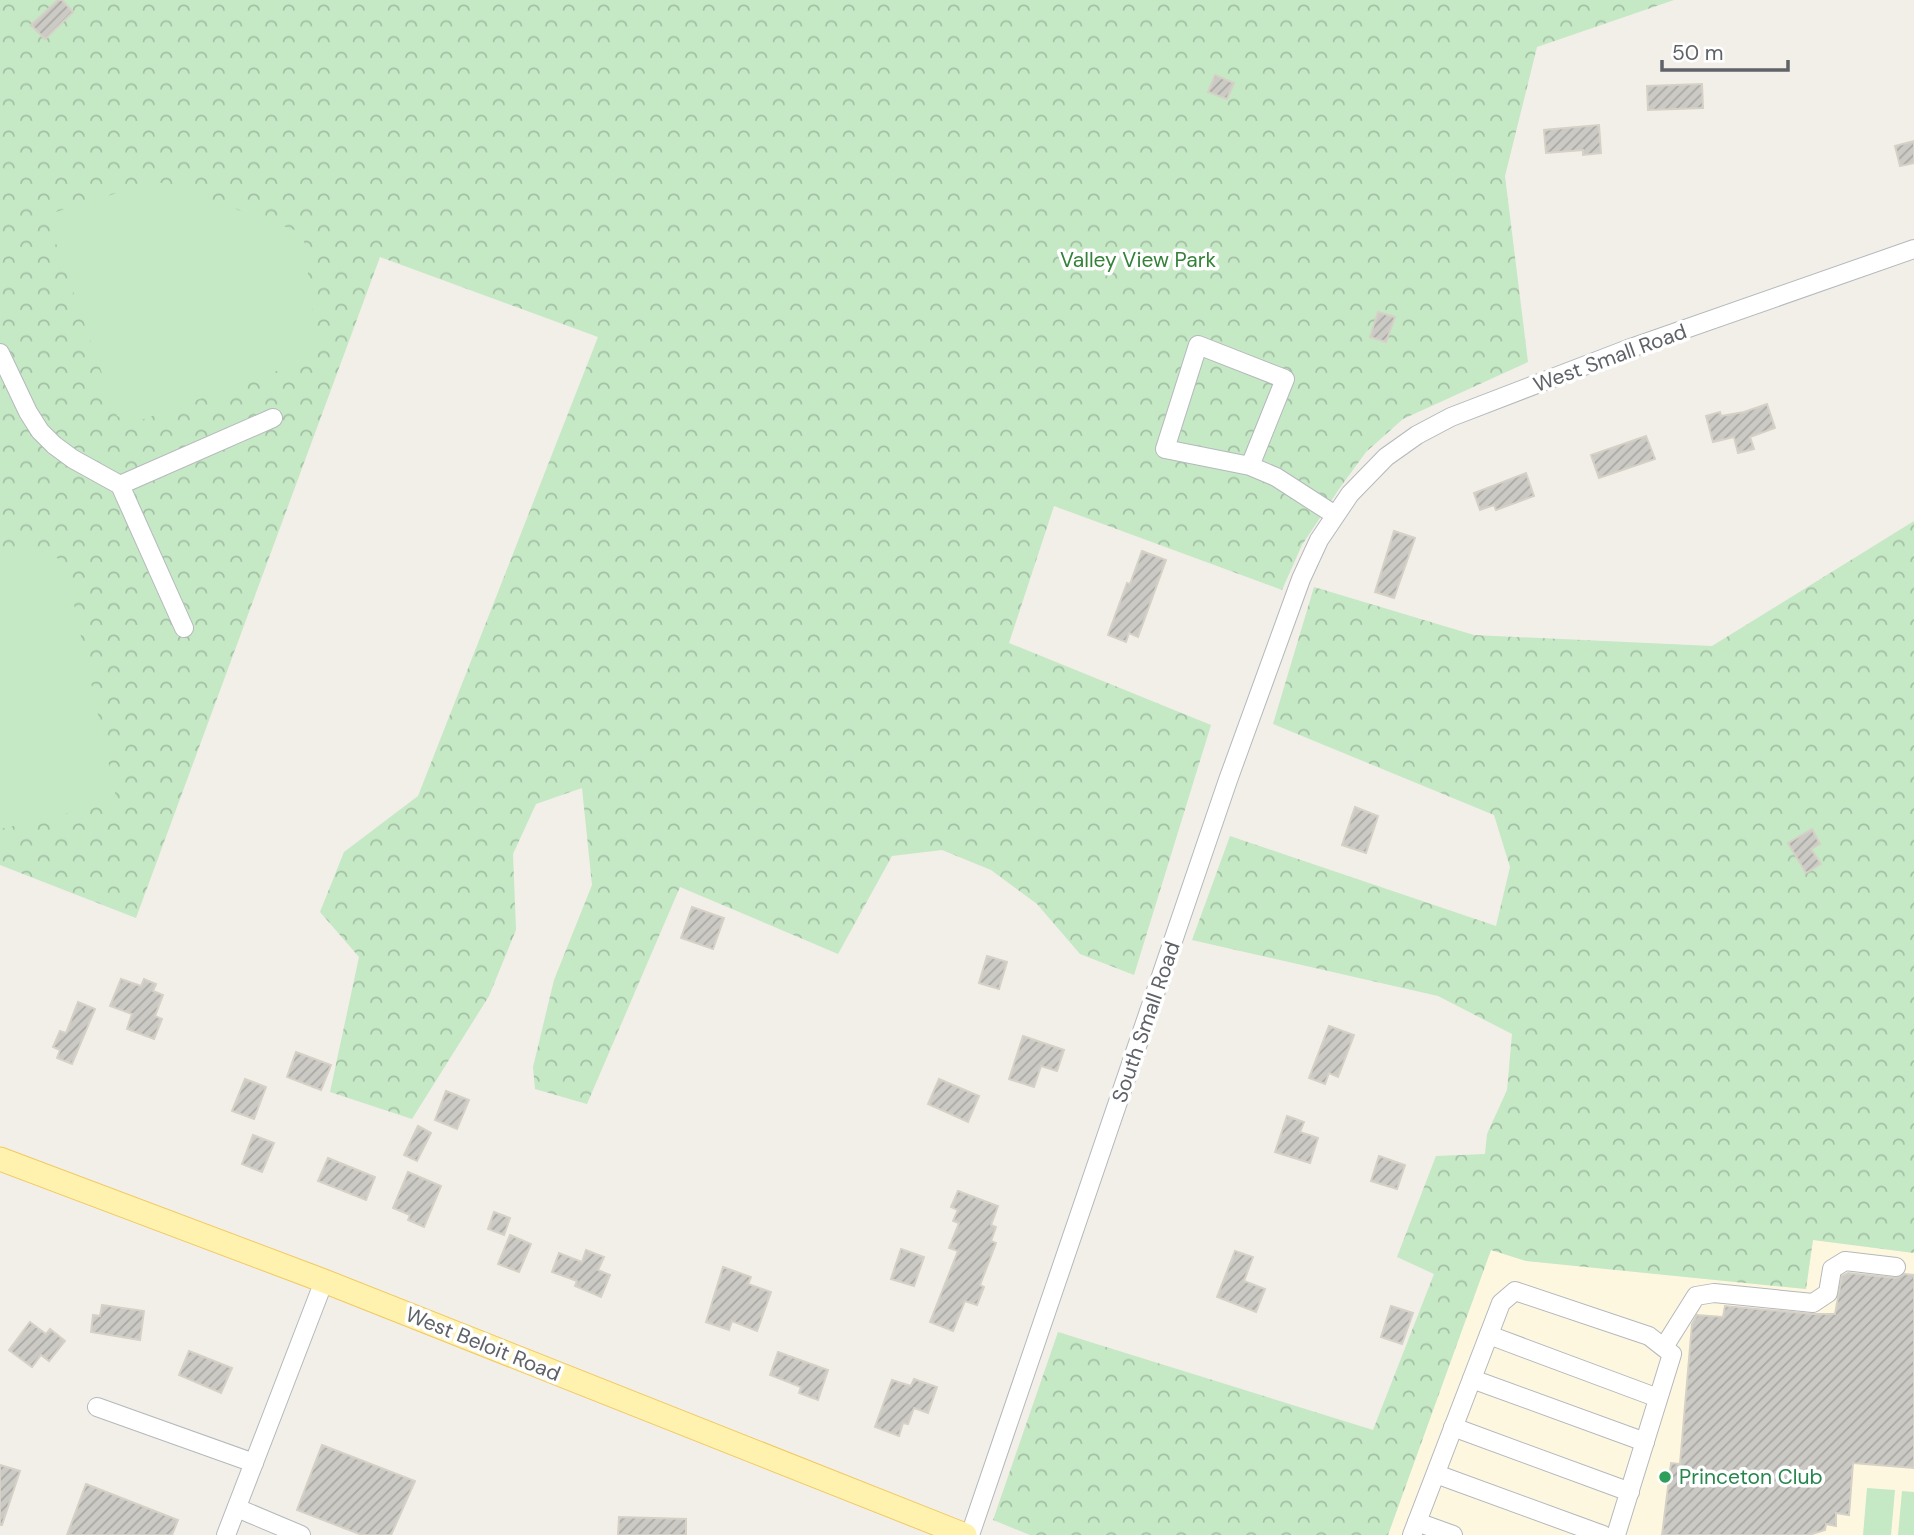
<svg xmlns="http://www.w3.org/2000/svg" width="1914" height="1535" font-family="'DM Sans',sans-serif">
	<defs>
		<pattern id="forest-crowns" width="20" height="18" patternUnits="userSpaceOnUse" patternTransform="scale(1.75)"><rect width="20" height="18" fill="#c5e8c5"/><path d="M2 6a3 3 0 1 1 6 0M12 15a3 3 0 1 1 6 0" fill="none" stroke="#a3c0a4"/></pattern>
		<pattern id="building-hatch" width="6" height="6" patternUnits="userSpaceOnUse" patternTransform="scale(1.75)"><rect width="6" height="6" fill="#cccac5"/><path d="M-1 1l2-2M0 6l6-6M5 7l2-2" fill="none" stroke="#a9a8a4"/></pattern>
	</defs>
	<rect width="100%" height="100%" fill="#f1efe8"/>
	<path fill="#fef7e0" d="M1813 1240 1914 1253V1535H1388L1491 1250 1526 1261 1806 1289Z"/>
	<g fill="url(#forest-crowns)">
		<path d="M0 0H1674L1537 47 1505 176 1528 362 1403 419 1366 452 1339 489 1302 545 1282 590 1054 506 1009 643 1211 725 1134 975 1080 954 1037 904 991 870 942 850 892 856 838 954 680 887 587 1104 535 1089 533 1067 554 980 592 885 582 788 536 804 513 854 516 930 489 996 412 1119 330 1092 359 957 320 912 344 852 418 796 598 337 380 257 136 918 0 865Z"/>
		<path d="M1914 521V1253L1813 1240 1806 1289 1526 1261 1491 1250 1388 1535H1030L993 1520 1058 1332 1373 1430 1434 1274 1397 1257 1436 1156 1485 1154 1487 1134 1507 1090 1512 1034 1438 996 1192 940 1230 836 1496 926 1510 867 1494 815 1273 724 1314 587 1474 635 1712 646Z"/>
	</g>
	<g fill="#c5e8c5">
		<path d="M156 181 303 233 318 356 133 423 117 416 46 215Z"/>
		<path d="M46 551 65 563 117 802 0 829V560Z"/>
		<path d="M1867 1488 1895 1490 1891 1535H1863Z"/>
		<path d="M1902 1491 1914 1492V1535H1898Z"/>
	</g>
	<g fill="url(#building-hatch)" stroke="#d6d1c6" stroke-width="2">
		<path d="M58 0H62L73 12 45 39 31 25Z"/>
		<path d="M1215 75 1234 83 1227 99 1208 92Z"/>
		<path d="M1702 84 1703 108 1648 110 1647 86Z"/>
		<path d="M1599 125 1601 153 1583 155V150L1546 153 1544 130Z"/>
		<path d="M1914 141V163L1900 166 1895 146Z"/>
		<path d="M1378 312 1395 317 1386 342 1370 337Z"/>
		<path d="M1767 404 1775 428 1750 437 1754 449 1738 453 1734 437 1713 442 1706 416 1720 412 1721 416 1744 412Z"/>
		<path d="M1646 436 1655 459 1599 478 1591 455Z"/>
		<path d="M1526 473 1534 496 1496 510 1494 505 1480 510 1474 493Z"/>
		<path d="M1394 531 1415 538 1394 598 1375 592Z"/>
		<path d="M1142 551 1166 560 1138 637 1129 633 1126 642 1108 635 1127 583 1130 584Z"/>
		<path d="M1355 807 1378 816 1366 853 1342 845Z"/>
		<path d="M1812 829 1820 844 1811 849 1821 864 1806 873 1788 843Z"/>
		<path d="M692 907 724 918 713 949 681 938Z"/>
		<path d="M987 956 1007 962 999 989 979 983Z"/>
		<path d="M121 979 141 986 144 979 156 984 153 991 163 995 155 1016 162 1019 154 1039 127 1029 132 1014 110 1006Z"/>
		<path d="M78 1002 95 1009 72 1064 57 1058 60 1050 53 1047 60 1031 66 1033Z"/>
		<path d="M1329 1026 1354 1035 1338 1077 1329 1073 1325 1084 1309 1078Z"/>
		<path d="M1023 1036 1064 1050 1057 1071 1041 1066 1034 1087 1009 1079Z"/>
		<path d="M296 1052 331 1065 321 1090 287 1077Z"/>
		<path d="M245 1079 266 1087 254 1119 232 1111Z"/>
		<path d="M939 1079 979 1096 968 1122 928 1104Z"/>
		<path d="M446 1091 469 1100 457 1129 435 1120Z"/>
		<path d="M1287 1116 1304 1122 1300 1132 1318 1138 1310 1163 1275 1152Z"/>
		<path d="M418 1126 431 1133 417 1161 404 1155Z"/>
		<path d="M253 1135 274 1143 262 1172 242 1164Z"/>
		<path d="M1379 1156 1405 1165 1397 1189 1371 1181Z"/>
		<path d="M328 1158 375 1177 366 1200 318 1181Z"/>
		<path d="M408 1172 441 1186 424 1227 408 1220 410 1215 393 1208Z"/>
		<path d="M958 1191 998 1206 991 1225 996 1227 991 1241 996 1243 980 1285 984 1287 977 1305 965 1301 953 1331 930 1322 958 1251 949 1248 959 1223 953 1221 958 1210 951 1207Z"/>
		<path d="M494 1212 510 1218 504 1235 488 1229Z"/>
		<path d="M510 1235 531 1244 519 1272 498 1264Z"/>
		<path d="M901 1249 924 1257 914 1286 891 1279Z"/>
		<path d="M586 1250 604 1257 598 1270 610 1275 601 1297 575 1286 577 1281 552 1272 559 1253 582 1262Z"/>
		<path d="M1235 1251 1253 1257 1244 1281 1265 1289 1256 1312 1217 1297Z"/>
		<path d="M723 1267 751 1277 748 1284 771 1292 757 1331 732 1321 729 1330 706 1322Z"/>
		<path d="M1848 1273 1895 1278 1905 1274 1914 1275V1468L1853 1463 1849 1515 1836 1513V1526L1826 1524 1825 1530 1809 1535H1662L1671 1463 1680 1464 1692 1324 1697 1315 1723 1317 1725 1306 1812 1314H1835L1842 1276Z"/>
		<path d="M102 1305 144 1311 140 1340 91 1332 93 1315 100 1316Z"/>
		<path d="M1391 1306 1413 1313 1402 1344 1381 1337Z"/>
		<path d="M30 1322 46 1334 50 1329 65 1341 49 1361 41 1355 32 1367 9 1350Z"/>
		<path d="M189 1351 232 1368 221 1393 179 1375Z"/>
		<path d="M778 1352 828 1370 818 1400 799 1393 801 1387 770 1375Z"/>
		<path d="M914 1379 937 1387 928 1413 914 1408 908 1424 903 1423 899 1436 875 1427 892 1380 911 1386Z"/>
		<path d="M322 1445 415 1481 391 1535H362L297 1510Z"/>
		<path d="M0 1465 20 1471 2 1525H0Z"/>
		<path d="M86 1484 178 1520 172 1535H67Z"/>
		<path d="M619 1517 686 1519V1535H618Z"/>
	</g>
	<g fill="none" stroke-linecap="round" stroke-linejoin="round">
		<defs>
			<g id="minor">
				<path d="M0 353 28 412 40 431 54 445 73 459 120 485 184 628"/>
				<path d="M1250 466 1285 379 1198 345 1165 449 1250 466 1276 477 1335 515"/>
				<path d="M120 485 273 418"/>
				<path d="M1489 1335 1658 1398"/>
				<path d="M1664 1347 1696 1296 1714 1293 1813 1303 1828 1293 1832 1269 1845 1261 1896 1267"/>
				<path d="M1472 1379 1645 1442"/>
				<path d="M97 1407 254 1463"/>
				<path d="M1453 1427 1630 1492"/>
				<path d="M1436 1474 1603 1535"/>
				<path d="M237 1508 301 1535"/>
				<path d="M1417 1522 1453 1535"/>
				<path d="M226 1535 324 1281"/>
				<path d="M970 1535 1228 780 1301 579 1319 540 1350 494 1386 457 1417 435 1451 417 1628 349 1914 249"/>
				<path d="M1412 1535 1501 1303 1515 1291 1649 1336 1672 1354 1616 1535"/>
			</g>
			<path id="major" d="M0 1159 324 1281 965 1535"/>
		</defs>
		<use href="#minor" stroke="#b5b8bc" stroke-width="20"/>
		<use href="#major" stroke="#f2c960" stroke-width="25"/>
		<use href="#minor" stroke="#fff" stroke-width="18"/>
		<use href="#major" stroke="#fff2af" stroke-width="23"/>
	</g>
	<circle fill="#2e9e5b" stroke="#fff" stroke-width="2.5" cx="1665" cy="1477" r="7"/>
	<g text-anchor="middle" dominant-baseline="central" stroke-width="7" stroke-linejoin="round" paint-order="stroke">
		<g font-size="21" fill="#348238" stroke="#fff">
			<text x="1138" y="260">Valley View Park</text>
		</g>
		<g font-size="21" fill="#5f6368" stroke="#fff">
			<text transform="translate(1610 358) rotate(-20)">West Small Road</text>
			<text transform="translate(1146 1022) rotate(-71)">South Small Road</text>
			<text transform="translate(483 1344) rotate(22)">West Beloit Road</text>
		</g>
		<g font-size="21" fill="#27864d" stroke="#fff" text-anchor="start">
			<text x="1679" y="1477">Princeton Club</text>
		</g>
	</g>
	<path d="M1662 60v10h126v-10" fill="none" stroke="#5f6368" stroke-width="3.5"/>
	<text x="1672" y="60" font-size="21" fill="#5f6368" stroke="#ffffff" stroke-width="5" paint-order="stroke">50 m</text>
</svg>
